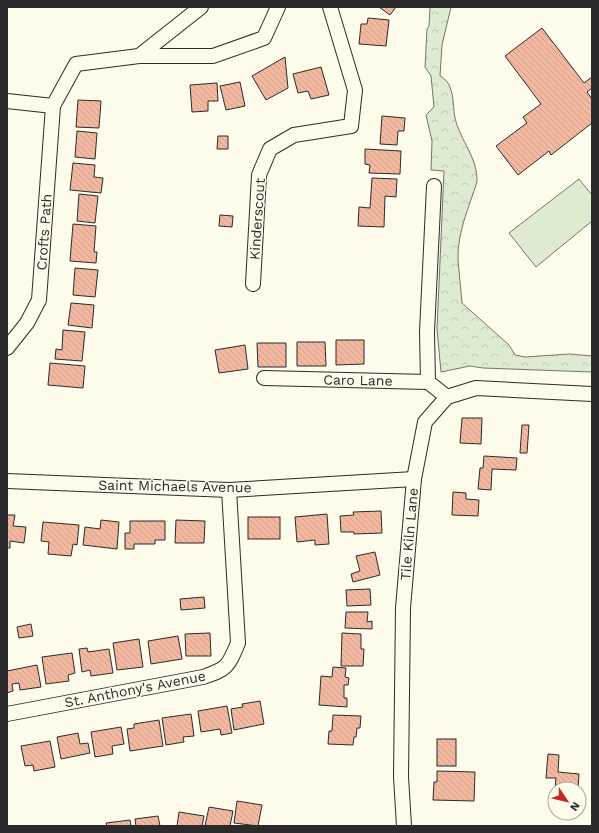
<svg xmlns="http://www.w3.org/2000/svg" width="599" height="833" font-family="'Work Sans',sans-serif">
	<defs>
		<pattern id="forest-crowns" width="20" height="18" patternUnits="userSpaceOnUse"><rect width="20" height="18" fill="#deebd1"/><path d="M2 6a3 3 0 1 1 6 0M12 15a3 3 0 1 1 6 0" fill="none" stroke="#bfcab4"/></pattern>
		<pattern id="building-back-hatch" width="6" height="6" patternUnits="userSpaceOnUse"><rect width="6" height="6" fill="#f2b8a0"/><path d="M-1 5l2 2M0 0l6 6M5-1l2 2" fill="none" stroke="#d09e8a"/></pattern>
	</defs>
	<rect width="100%" height="100%" fill="#fdfbea"/>
	<path fill="#deebd1" stroke="#74746e" d="M579 179 592 195V221L536 267 509 233Z"/>
	<path fill="url(#forest-crowns)" stroke="#74746e" d="M430 7H451L442 45 440 76C445 79 448 82 450 87 454 97 453 108 455 118 460 140 478 158 477 182 469 207 457 233 458 260 459 274 461 289 462 303L509 345 515 355 525 357 570 354 592 356V372L483 368 470 366 441 372 437 329 444 171 431 170 432 141 426 115 434 107 431 76 425 67 427 29 429 26Z"/>
	<g fill="url(#building-back-hatch)" stroke="#2b2b2b">
		<path d="M379 7H396L390 15Z"/>
		<path d="M368 18 389 20 386 46 359 44 361 24H367Z"/>
		<path d="M542 28 584 83 592 77V88L587 92 592 99V123L551 155 549 151 518 175 496 146 527 123 523 117 541 104 505 56Z"/>
		<path d="M285 57 288 88 266 100 252 76Z"/>
		<path d="M321 67 329 95 311 99 308 91 298 93 293 74Z"/>
		<path d="M240 82 245 106 226 110 220 86Z"/>
		<path d="M217 83 218 101H208V111L192 112 190 85Z"/>
		<path d="M78 100 101 101 99 128 76 127Z"/>
		<path d="M382 116 405 118 404 131H398L397 145 380 144Z"/>
		<path d="M77 131 97 133 95 159 75 157Z"/>
		<path d="M218 136H228V149H217Z"/>
		<path d="M365 149 401 151 400 174 369 173 370 165 365 164Z"/>
		<path d="M73 163 95 165 94 177 103 178 101 193 70 190Z"/>
		<path d="M372 178 397 179 396 197 385 196 384 227 358 226 359 207 370 208Z"/>
		<path d="M79 194 98 196 95 223 77 221Z"/>
		<path d="M220 215 233 216 232 227 219 226Z"/>
		<path d="M73 224 96 226 94 252H97L96 263 70 261Z"/>
		<path d="M75 268 98 270 95 297 73 295Z"/>
		<path d="M71 303 94 305 92 328 68 325Z"/>
		<path d="M63 330 85 332 82 361 55 359 56 349 62 350Z"/>
		<path d="M336 340H364V364L336 365Z"/>
		<path d="M297 342H325L326 366H297Z"/>
		<path d="M257 343H286V367H258Z"/>
		<path d="M245 345 248 369 219 373 215 350Z"/>
		<path d="M50 363 85 366 83 388 48 385Z"/>
		<path d="M462 418H482L481 444 460 443Z"/>
		<path d="M522 425H529L527 453H520Z"/>
		<path d="M484 456 517 458 516 470 492 469 491 490 478 489 480 468H483Z"/>
		<path d="M453 492 466 493V499L479 500 478 516 452 515Z"/>
		<path d="M381 511 382 533 354 534V532H341L340 516 354 515 353 512Z"/>
		<path d="M327 514 329 544 315 545V540L297 542 295 517Z"/>
		<path d="M7 515H15L13 526 26 527 24 543 10 541V548H7Z"/>
		<rect x="248" y="517" width="32" height="22"/>
		<path d="M101 520 119 522 117 549 83 545 85 527 100 529Z"/>
		<path d="M176 520 205 521 204 543H175Z"/>
		<path d="M130 521H165V540H155V544H134V549H125V533H130Z"/>
		<path d="M43 522 79 525 77 545 73 544 71 556 48 554 49 542 41 541Z"/>
		<path d="M375 552 380 575 353 582 351 574 360 571 356 556Z"/>
		<path d="M370 589 371 605 347 606 346 590Z"/>
		<path d="M204 597 205 608 181 610 180 599Z"/>
		<path d="M346 612H368L367 622 372 621V629L345 628Z"/>
		<path d="M31 624 33 636 19 638 17 627Z"/>
		<path d="M210 633 211 656H186L185 634Z"/>
		<path d="M342 633 361 634V649H364L363 666H341Z"/>
		<path d="M178 636 182 659 151 664 148 641Z"/>
		<path d="M139 639 143 667 117 670 113 643Z"/>
		<path d="M87 648 88 652 109 649 113 673 91 676 90 670 82 672 79 649Z"/>
		<path d="M72 653 75 673 68 675 69 681 46 684 42 657Z"/>
		<path d="M37 665 41 687 20 690 19 683 12 684 13 691 7 693V671Z"/>
		<path d="M333 667 346 668 345 677 349 678 348 685H344V698H347V707L319 705 321 676 332 677Z"/>
		<path d="M260 701 264 724 234 730 231 709 243 707 242 704Z"/>
		<path d="M227 706 232 733 221 735 220 729 201 732 198 711Z"/>
		<path d="M191 714 194 736 183 737 184 742 166 745 162 718Z"/>
		<path d="M333 715 361 716 360 728H357L356 737H354L353 745 328 744 329 731H332Z"/>
		<path d="M159 720 163 746 130 751 127 729 134 728V724Z"/>
		<path d="M121 727 124 744 112 746 113 754 95 757 91 732Z"/>
		<path d="M78 733 80 744 88 743 90 753 61 759 57 737Z"/>
		<rect x="437" y="739" width="19" height="27"/>
		<path d="M50 741 55 767 34 771 33 765 25 766 21 746Z"/>
		<path d="M548 754 559 755 558 772 579 774 578 789H555L556 778H546Z"/>
		<path d="M437 771 475 772 474 801 433 800 434 782H437Z"/>
		<path d="M237 801 262 805 258 826 234 823Z"/>
		<path d="M209 807 233 811 230 826H205Z"/>
		<path d="M179 812 204 816 202 826H177Z"/>
		<path d="M158 816 160 826H136L135 819Z"/>
		<path d="M130 820 131 826H107L106 823Z"/>
	</g>
	<g fill="none" stroke-linecap="round" stroke-linejoin="round">
		<defs>
			<g id="minor">
				<path d="M139 56 201 7"/>
				<path d="M7 101 53 106"/>
				<path d="M253 284 259 175 270 149 294 135 351 126 355 90 330 7"/>
				<path d="M7 348 27 323 39 300 53 106 76 64 139 56H213L264 38 278 7"/>
				<path d="M264 378 428 382 447 397"/>
				<path d="M428 382 427 332 434 186"/>
				<path d="M7 481 229 490 414 479"/>
				<path d="M7 714 203 677C227 669 228 667 238 643L229 490"/>
				<path d="M404 826 401 777 403 608 414 479 425 422 447 397 476 388 592 394"/>
			</g>
		</defs>
		<use href="#minor" stroke="#2b2b2b" stroke-width="16"/>
		<use href="#minor" stroke="#fdfbea" stroke-width="14"/>
	</g>
	<g text-anchor="middle" dominant-baseline="central" stroke-width="3" stroke-linejoin="round" paint-order="stroke">
		<g font-size="14" fill="#2b2b2b" stroke="#fdfbea">
			<text transform="translate(257 219) rotate(-86)">Kinderscout</text>
			<text transform="translate(44 232) rotate(-86)">Crofts Path</text>
			<text transform="translate(358 380) rotate(1)">Caro Lane</text>
			<text transform="translate(175 486) rotate(1)">Saint Michaels Avenue</text>
			<text transform="translate(409 534) rotate(-85)">Tile Kiln Lane</text>
			<text transform="translate(135 689) rotate(-11)">St. Anthony's Avenue</text>
		</g>
	</g>
	<rect width="599" height="833" fill="none" stroke="#2b2b2b" stroke-width="16"/>
	<g transform="translate(567 801) rotate(125)"><circle r="19" fill="#fdfbea" stroke="#a9a89e"/>
	<path d="M0-3L7 15L0 10L-7 15Z" fill="#c62828"/>
	<text y="-6" font-size="11" font-weight="bold" text-anchor="middle" fill="#2b2b2b">N</text>
	</g>
</svg>
